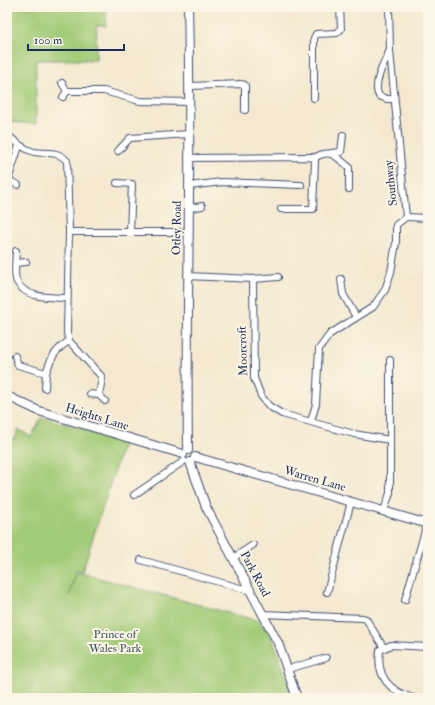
<svg xmlns="http://www.w3.org/2000/svg" width="435" height="705" font-family="'IM FELL Double Pica',serif">
	<rect width="100%" height="100%" fill="#fcf5e5"/>
	<filter id="ink" filterUnits="userSpaceOnUse"><feTurbulence type="fractalNoise" baseFrequency=".025" numOctaves="2"/><feDisplacementMap in="SourceGraphic" scale="8" xChannelSelector="R" yChannelSelector="G"/><feConvolveMatrix kernelMatrix="1 2 1 2 8 2 1 2 1" color-interpolation-filters="sRGB"/></filter>
	<filter id="wash" filterUnits="userSpaceOnUse"><feTurbulence type="fractalNoise" baseFrequency=".012" numOctaves="4" result="noise"/><feDisplacementMap in="SourceGraphic" scale="16" xChannelSelector="R" yChannelSelector="G"/><feGaussianBlur stdDeviation="0.9" result="paint"/><feColorMatrix in="noise" values="0 0 0 0 0 0 0 0 0 0 0 0 0 0 0 0 0 1.4 0 .05"/><feComposite in="paint" operator="in"/></filter>
	<g filter="url(#wash)">
		<rect width="100%" height="100%" fill="#f4e9d0"/>
		<g fill="#a2cb77" stroke="#5e7d6a">
			<path d="M7 7H106V26L97 25 96 60H36V124L7 122Z"/>
			<path d="M42 417 124 441 82 572 76 570 69 596 77 572 259 621 272 637 294 698H7V438L15 439 18 429 31 437Z"/>
		</g>
	</g>
	<g filter="url(#ink)">
		<g fill="none" stroke-linecap="round" stroke-linejoin="round">
			<defs>
				<g id="minor">
					<path d="M389 52C384 63 372 85 379 96L387 99H394"/>
					<path d="M62 83 67 91"/>
					<path d="M190 86 242 84 245 85V110"/>
					<path d="M63 97 67 91H104L140 101 189 102"/>
					<path d="M314 98V38L316 34 337 33 341 29 340 7"/>
					<path d="M7 134C15 142 23 149 34 152 46 154 58 150 67 161L69 232 67 333 69 341 101 376 102 379 99 395 105 401"/>
					<path d="M118 151 130 138 189 134"/>
					<path d="M331 153 341 152 343 135"/>
					<path d="M188 158 312 157 315 160 313 209H281"/>
					<path d="M314 158C331 148 335 156 349 167V189"/>
					<path d="M117 183 132 184 130 232"/>
					<path d="M18 185 10 181 9 177 19 146"/>
					<path d="M189 186 222 182 301 185"/>
					<path d="M190 208 202 206"/>
					<path d="M406 217 428 218"/>
					<path d="M69 232H189"/>
					<path d="M16 251C16 259 13 274 17 282 26 299 50 297 66 298"/>
					<path d="M16 263 26 262"/>
					<path d="M187 276 253 279 254 378 261 396 269 406 282 414 354 434 390 440"/>
					<path d="M253 279 278 277"/>
					<path d="M341 279 343 294 356 317"/>
					<path d="M15 356 18 365 46 373C51 358 55 350 69 341"/>
					<path d="M45 388 46 373"/>
					<path d="M90 394 99 395"/>
					<path d="M311 421 316 404 319 349 330 334 373 307 385 290 391 272 396 243V225L406 217 390 51 389 7"/>
					<path d="M134 495 184 461"/>
					<path d="M384 511 390 493V360"/>
					<path d="M233 558 253 545"/>
					<path d="M141 560 251 591"/>
					<path d="M327 592 351 502"/>
					<path d="M405 600 427 524"/>
					<path d="M262 614 363 618 366 619 384 648"/>
					<path d="M288 669 326 658"/>
					<path d="M413 698C388 691 376 675 380 650L391 645 428 647"/>
				</g>
				<g id="tertiary">
					<path d="M7 396 39 411 183 454"/>
					<path d="M188 450C186 302 192 155 188 7"/>
					<path d="M195 457 428 524"/>
					<path d="M190 462 206 507 278 643 297 698"/>
				</g>
			</defs>
			<use href="#minor" stroke="#3c4b6f" stroke-width="8"/>
			<use href="#tertiary" stroke="#3c4b6f" stroke-width="10"/>
			<use href="#minor" stroke="#fff" stroke-width="6"/>
			<use href="#tertiary" stroke="#fff" stroke-width="8"/>
		</g>
	</g>
	<g text-anchor="middle" dominant-baseline="central" stroke-width="4" stroke-linejoin="round" paint-order="stroke">
		<g font-size="12" fill="#1b2f5e" stroke="#fcf5e5">
			<text transform="translate(391 183) rotate(-96)">Southway</text>
			<text transform="translate(177 228) rotate(-89)">Otley Road</text>
			<text transform="translate(243 351) rotate(-92)">Moorcroft</text>
			<text transform="translate(97 417) rotate(17)">Heights Lane</text>
			<text transform="translate(315 479) rotate(16)">Warren Lane</text>
			<text transform="translate(255 574) rotate(62)">Park Road</text>
		</g>
		<g font-size="12" fill="#3d5664" stroke="#fcf5e5">
			<text x="115" y="634">Prince of<tspan x="115" dy="14">Wales Park</tspan></text>
		</g>
	</g>
	<rect width="435" height="705" fill="none" stroke="#fcf5e5" stroke-width="24"/>
	<path d="M28 44v6h96v-6" fill="none" stroke="#1b2f5e" stroke-width="2"/>
	<text x="34" y="44" font-size="12" fill="#1b2f5e" stroke="#fcf5e5" stroke-width="3" paint-order="stroke">100 m</text>
</svg>
